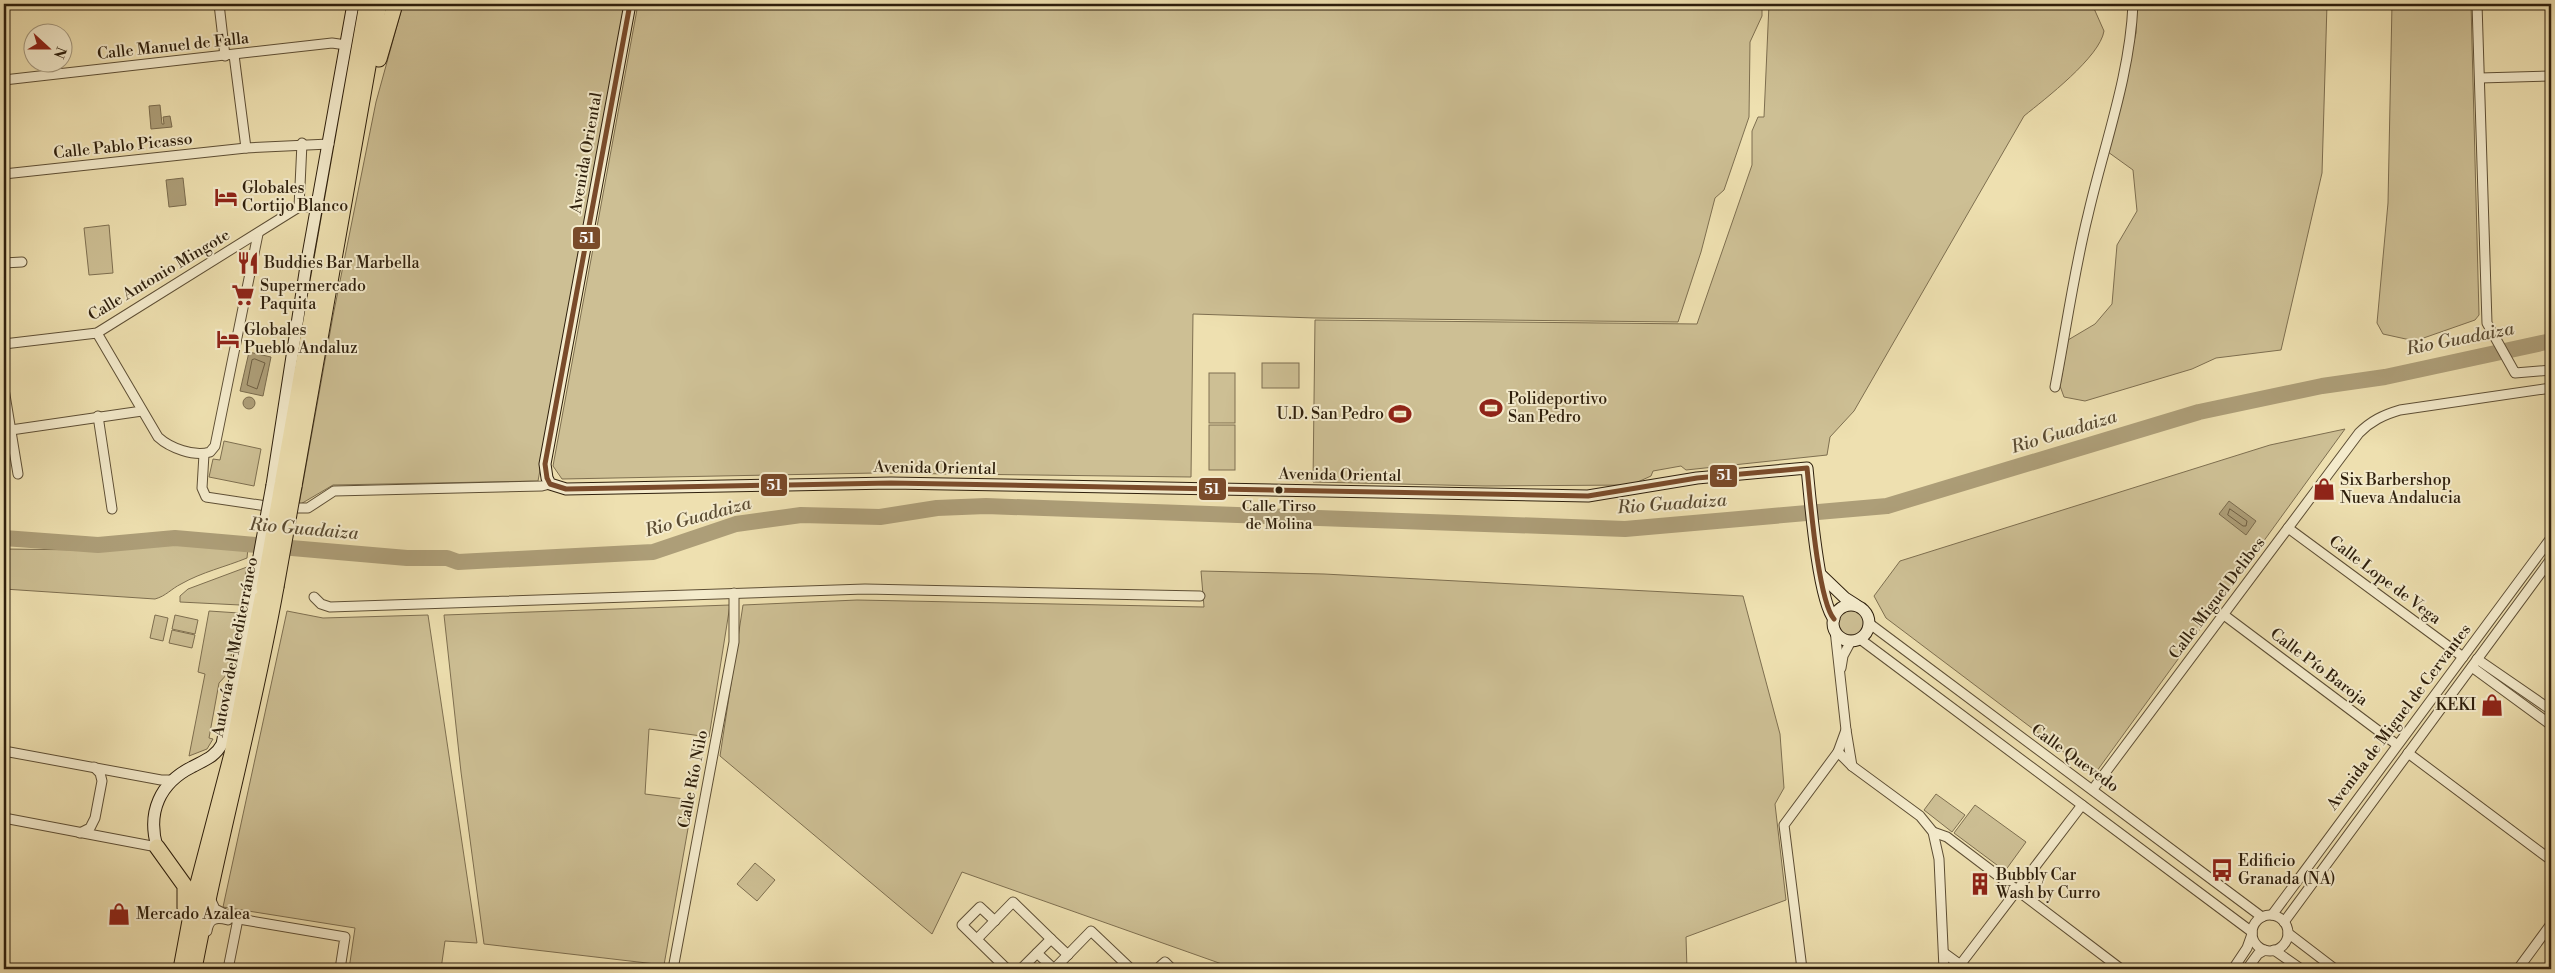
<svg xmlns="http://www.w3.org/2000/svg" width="2555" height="973" font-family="'Libre Bodoni',serif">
	<rect width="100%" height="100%" fill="#eee0b0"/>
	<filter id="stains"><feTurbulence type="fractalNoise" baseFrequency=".004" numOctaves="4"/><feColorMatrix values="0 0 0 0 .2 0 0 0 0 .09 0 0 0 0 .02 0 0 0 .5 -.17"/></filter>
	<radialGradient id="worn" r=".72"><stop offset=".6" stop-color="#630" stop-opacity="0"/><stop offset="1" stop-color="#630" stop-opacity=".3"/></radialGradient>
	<g fill="#cdbf94" stroke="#7e6f50">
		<path d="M403 4H625L538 481 333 485 299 505 333 316 376 102Z"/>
		<path d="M638 4H1762V16L1750 42 1749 117 1724 190 1715 198 1701 252 1678 322 1315 318 1193 314 1191 477 876 473 562 479 553 466Z"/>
		<path d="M1769 4H2092L2104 31C2100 57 2045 99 2024 116L1854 411 1830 437 1827 455 1686 470 1681 466 1653 471 1651 476 1631 485 1485 486 1313 482 1315 320 1697 324 1752 165V131L1758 117H1764Z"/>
		<path d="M2137 4H2327L2322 173 2281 350 2216 358 2192 369 2085 401 2064 397 2060 386 2068 340 2095 324 2112 304 2117 245 2137 211 2133 170 2108 152 2136 33Z"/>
		<path d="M2392 4H2471L2479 315 2475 320 2415 341 2383 334 2377 323 2388 203Z"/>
		<path d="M109 225 113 273 89 275 84 228Z"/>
		<rect x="1262" y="363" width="37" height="25"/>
		<rect x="1209" y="373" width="26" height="50"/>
		<rect x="1209" y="425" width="26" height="45"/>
		<path d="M2345 429 2094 775 1886 618 1874 596 1900 561 2270 445Z"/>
		<path d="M224 441 261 449 254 486 209 477 213 459 220 460Z"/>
		<path d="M186 543 248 548 247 558C225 567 202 572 181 584 171 589 166 596 155 599L4 589V549L89 550 141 544Z"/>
		<path d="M247 567 240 605 180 602V596L188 589Z"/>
		<path d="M1201 571 1324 574 1743 596 1780 734 1784 788 1775 804 1786 900 1686 937 1687 969H1236L962 872 932 934 720 756 743 605 857 600 1204 607Z"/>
		<path d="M730 605 709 737 649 729 645 794 693 800 664 965 484 944 461 772 444 615Z"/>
		<circle cx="1851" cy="622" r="13"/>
		<path d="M209 611 239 613 228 673 219 683 209 738 213 739 207 749 189 756 205 674 198 672Z"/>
		<path d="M287 611 323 618 428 615 477 943 445 941 441 969H349L355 928 223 907Z"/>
		<path d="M155 615 168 618 163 641 150 638Z"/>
		<path d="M175 615 198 620 195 634 172 629Z"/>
		<path d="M172 630 195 635 192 648 169 643Z"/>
		<path d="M1936 794 1965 815 1952 832 1924 810Z"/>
		<path d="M1975 805 2026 842 2005 871 1954 833Z"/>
		<path d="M755 863 775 880 757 901 737 884Z"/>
	</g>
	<g fill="#ad9e78" stroke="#7a6b4d">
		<path d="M160 105 162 124H164L163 117 170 116 172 127 151 129 149 106Z"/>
		<path d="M183 178 186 205 169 207 166 180Z"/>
		<path d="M249 352 271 357 263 396 240 391Z"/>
		<circle cx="249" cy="403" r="6"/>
		<path d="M2229 501 2256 521 2246 535 2219 514Z"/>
	</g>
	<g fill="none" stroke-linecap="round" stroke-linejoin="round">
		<g stroke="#6e5e42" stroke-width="1">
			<path d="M255 359 265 363 257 389 247 385 252 360Z"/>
			<path d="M2230 509 2247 521 2246 526H2243L2228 515Z"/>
		</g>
		<path stroke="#ad9e78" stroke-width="16" d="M4 538 98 545 175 538 407 558H447L458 562 653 552 736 524 801 515 880 517 937 508 986 506 1625 529 1887 506 2199 412 2322 386 2385 377 2551 341"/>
		<defs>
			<g id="street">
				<path d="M219 4 225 56"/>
				<path d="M2477 4 2487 323 2515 373 2551 370"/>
				<path d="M234 55 246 148"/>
				<path d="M2480 78 2551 76"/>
				<path d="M4 80 332 43 346 45"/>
				<path d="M4 174 246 148 329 144"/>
				<path d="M299 207 302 143"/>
				<path d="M4 263 22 262"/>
				<path d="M97 333 158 437C170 448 194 457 210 452L215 446 258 234"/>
				<path d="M4 344 97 333 299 207H318"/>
				<path d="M2055 387C2066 330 2074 271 2088 215 2104 145 2130 76 2133 4"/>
				<path d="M4 389 18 474"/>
				<path d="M98 416 112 509"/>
				<path d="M11 430 142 411"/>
				<path d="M204 454 202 488 206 497 273 507"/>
				<path d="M286 508H308L334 491 542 486 550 484"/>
				<path d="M2288 528 2463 657"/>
				<path d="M314 597 321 604 330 607 865 589 1200 596"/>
				<path d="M2224 615 2396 744"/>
				<path d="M1870 624 2262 917"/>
				<path d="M1835 630 1846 730 1852 766"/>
				<path d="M1860 639 2252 932"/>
				<path d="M2477 659 2551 710"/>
				<path d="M2472 667 2551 725"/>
				<path d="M1841 668 1843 656 1851 641"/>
				<path d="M4 751 161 780H171"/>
				<path d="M1838 752 1852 766 1920 816 1933 832 1939 859 1944 969"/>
				<path d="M2408 753 2551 860"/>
				<path d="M2093 789 2359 433C2371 421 2383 415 2400 410L2551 388"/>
				<path d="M4 818 157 847"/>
				<path d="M1933 832 1947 837 2121 969"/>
				<path d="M80 833 90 828 95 818 102 781 100 773 94 767"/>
				<path d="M210 898 215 909 233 918 345 937 340 969"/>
				<path d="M2272 915 2551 538"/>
				<circle cx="2270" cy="933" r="18"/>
				<path d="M995 921 980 907 962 925 1007 969"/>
				<path d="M2284 922 2551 559"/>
				<path d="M207 931C209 918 216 917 228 920"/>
				<path d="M2288 933 2335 969"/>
				<path d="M977 939 1013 902 1051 939"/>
				<path d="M2274 950 2301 969"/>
				<path d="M1037 953 1054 969 1091 931 1131 969"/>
				<path d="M1944 953 1966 969"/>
				<path d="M1960 965 2082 805"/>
				<path d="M228 969 238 919"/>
				<path d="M673 969 734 642V593"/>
				<path d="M1021 969 1051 939 1068 955"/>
				<path d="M1157 969 1165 962 1172 969"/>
				<path d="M1802 969 1784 825 1838 752 1846 730"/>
				<path d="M2233 969 2247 948 2252 934"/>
				<path d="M2247 969 2258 954 2265 950"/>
				<path d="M2518 969 2551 924"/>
			</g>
			<g id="secondary">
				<path d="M630 4 545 464 547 478 550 484 566 489 891 483 1588 496 1697 478 1807 468C1810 497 1818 600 1834 619"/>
				<path d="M272 485 306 266 353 4"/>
				<path d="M1821 575 1845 598 1856 605"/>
				<circle cx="1851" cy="623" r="18"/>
				<path d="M157 847C147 812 160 783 192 767 205 760 215 757 222 744L253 589"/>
			</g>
			<g id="highway">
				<path d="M379 59 395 4"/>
				<path d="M282 485 367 4"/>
				<path d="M294 486 379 4"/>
				<path d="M157 847 185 886V908"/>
				<path d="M181 969 194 899 232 754 264 588"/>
				<path d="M194 969C218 841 253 716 276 587"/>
			</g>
		</defs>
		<use href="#street" stroke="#5e4f35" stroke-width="11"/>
		<use href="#secondary" stroke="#2e1f0c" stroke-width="13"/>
		<use href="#highway" stroke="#2e1f0c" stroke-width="17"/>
		<use href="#street" stroke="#f4ebcc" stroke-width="9"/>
		<use href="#secondary" stroke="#f4ebcc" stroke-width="11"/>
		<use href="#highway" stroke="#eee0b0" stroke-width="15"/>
		<defs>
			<path id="secondary-bridge" d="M253 589 272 485"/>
			<g id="highway-bridge">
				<path d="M276 587 294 486"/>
				<path d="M264 588 282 485"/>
			</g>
		</defs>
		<use href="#secondary-bridge" stroke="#2e1f0c" stroke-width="13" stroke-linecap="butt"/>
		<use href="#highway-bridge" stroke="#2e1f0c" stroke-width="17" stroke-linecap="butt"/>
		<use href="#secondary-bridge" stroke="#f4ebcc" stroke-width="11"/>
		<use href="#highway-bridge" stroke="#eee0b0" stroke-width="15"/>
		<defs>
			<path id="bus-1" d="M630 4 545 464 547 478 550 484 566 489 891 483 1588 496 1697 478 1807 468C1810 497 1818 600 1834 619"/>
		</defs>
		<use href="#bus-1" stroke="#f4ebcc" stroke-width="9"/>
		<use href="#bus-1" stroke="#7a4b2a" stroke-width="5"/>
	</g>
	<defs>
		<symbol id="hotel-bare" viewBox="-9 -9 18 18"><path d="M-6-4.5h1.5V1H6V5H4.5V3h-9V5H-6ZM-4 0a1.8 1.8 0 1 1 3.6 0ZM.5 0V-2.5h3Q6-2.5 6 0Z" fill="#8f2418" stroke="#f4ebcc" stroke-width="2.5" paint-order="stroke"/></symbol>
		<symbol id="restaurant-bare" viewBox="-9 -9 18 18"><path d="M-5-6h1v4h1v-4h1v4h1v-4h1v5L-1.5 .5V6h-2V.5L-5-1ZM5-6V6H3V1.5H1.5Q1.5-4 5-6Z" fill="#8f2418" stroke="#f4ebcc" stroke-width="2.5" paint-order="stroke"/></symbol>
		<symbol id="supermarket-bare" viewBox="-9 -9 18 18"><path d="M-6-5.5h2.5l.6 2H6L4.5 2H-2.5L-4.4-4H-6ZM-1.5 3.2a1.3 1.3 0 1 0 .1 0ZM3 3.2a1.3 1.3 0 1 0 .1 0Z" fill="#8f2418" stroke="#f4ebcc" stroke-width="2.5" paint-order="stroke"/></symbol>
		<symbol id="stadium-bare" viewBox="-9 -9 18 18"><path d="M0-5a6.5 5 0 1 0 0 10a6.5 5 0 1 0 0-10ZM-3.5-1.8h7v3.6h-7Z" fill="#8f2418" stroke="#f4ebcc" stroke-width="2.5" paint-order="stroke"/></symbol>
		<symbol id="shop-bare" viewBox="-9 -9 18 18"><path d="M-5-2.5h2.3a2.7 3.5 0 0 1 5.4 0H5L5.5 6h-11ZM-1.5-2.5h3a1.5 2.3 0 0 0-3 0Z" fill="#8f2418" stroke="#f4ebcc" stroke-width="2.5" paint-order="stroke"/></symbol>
		<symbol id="bus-bare" viewBox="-9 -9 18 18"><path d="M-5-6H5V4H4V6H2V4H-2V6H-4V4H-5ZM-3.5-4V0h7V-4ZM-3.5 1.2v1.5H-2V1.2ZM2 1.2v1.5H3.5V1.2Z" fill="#8f2418" stroke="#f4ebcc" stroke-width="2.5" paint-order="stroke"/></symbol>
		<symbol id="building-bare" viewBox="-9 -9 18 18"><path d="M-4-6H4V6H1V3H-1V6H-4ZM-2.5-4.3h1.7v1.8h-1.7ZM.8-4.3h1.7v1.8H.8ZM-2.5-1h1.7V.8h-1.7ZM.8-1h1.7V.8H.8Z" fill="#8f2418" stroke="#f4ebcc" stroke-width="2.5" paint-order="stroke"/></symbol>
	</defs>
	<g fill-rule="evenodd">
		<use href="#hotel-bare" x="210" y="181" width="32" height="32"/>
		<use href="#restaurant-bare" x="232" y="247" width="32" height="32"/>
		<use href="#supermarket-bare" x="227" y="279" width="32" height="32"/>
		<use href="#hotel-bare" x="212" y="323" width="32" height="32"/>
		<use href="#stadium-bare" x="1475" y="392" width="32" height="32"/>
		<use href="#stadium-bare" x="1384" y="398" width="32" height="32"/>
		<use href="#shop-bare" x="2308" y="473" width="32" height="32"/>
		<use href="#shop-bare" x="2476" y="689" width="32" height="32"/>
		<use href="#bus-bare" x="2206" y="854" width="32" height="32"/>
		<use href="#building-bare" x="1964" y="868" width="32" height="32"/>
		<use href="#shop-bare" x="103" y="898" width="32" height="32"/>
	</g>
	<circle fill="#2e1f0c" stroke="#f4ebcc" stroke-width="2" cx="1279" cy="490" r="4.5"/>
	<g text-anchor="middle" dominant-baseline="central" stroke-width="4" stroke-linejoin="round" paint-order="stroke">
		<g font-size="15" fill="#2e1f0c" stroke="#f4ebcc">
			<text x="1279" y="506">Calle Tirso<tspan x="1279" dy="18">de Molina</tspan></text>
		</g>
		<g font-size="16" fill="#2e1f0c" stroke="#f4ebcc">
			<text transform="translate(173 46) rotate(-6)">Calle Manuel de Falla</text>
			<text transform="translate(123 146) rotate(-6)">Calle Pablo Picasso</text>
			<text transform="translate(586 153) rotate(-80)">Avenida Oriental</text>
			<text transform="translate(159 275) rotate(-31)">Calle Antonio Mingote</text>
			<text transform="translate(935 468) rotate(1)">Avenida Oriental</text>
			<text transform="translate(1340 475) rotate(1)">Avenida Oriental</text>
			<text transform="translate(2385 580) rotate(37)">Calle Lope de Vega</text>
			<text transform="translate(2217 598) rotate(-53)">Calle Miguel Delibes</text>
			<text transform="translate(235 647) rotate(-79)">Autovía del Mediterráneo</text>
			<text transform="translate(2319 667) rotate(37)">Calle Pío Baroja</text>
			<text transform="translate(2399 717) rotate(-53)">Avenida de Miguel de Cervantes</text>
			<text transform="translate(2075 758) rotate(36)">Calle Quevedo</text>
			<text transform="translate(693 779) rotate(-79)">Calle Río Nilo</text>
		</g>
		<g font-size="16" fill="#2e1f0c" stroke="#f4ebcc" text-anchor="start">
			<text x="242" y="188">Globales<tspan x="242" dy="18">Cortijo Blanco</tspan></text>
			<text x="264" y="263">Buddies Bar Marbella</text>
			<text x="260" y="286">Supermercado<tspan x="260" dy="18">Paquita</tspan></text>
			<text x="244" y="330">Globales<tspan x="244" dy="18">Pueblo Andaluz</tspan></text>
			<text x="1508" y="399">Polideportivo<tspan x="1508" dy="18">San Pedro</tspan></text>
			<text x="1384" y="414" text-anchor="end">U.D. San Pedro</text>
			<text x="2340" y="480">Six Barbershop<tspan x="2340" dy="18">Nueva Andalucia</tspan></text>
			<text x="2476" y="705" text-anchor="end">KEKI</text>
			<text x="2238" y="861">Edificio<tspan x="2238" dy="18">Granada (NA)</tspan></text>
			<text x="1996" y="875">Bubbly Car<tspan x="1996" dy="18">Wash by Curro</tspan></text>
			<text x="136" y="914">Mercado Azalea</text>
		</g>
		<g font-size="18" font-style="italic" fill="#5a4b32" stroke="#f4ebcc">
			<text transform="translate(2460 339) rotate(-11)">Rio Guadaiza</text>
			<text transform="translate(2064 432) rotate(-17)">Rio Guadaiza</text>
			<text transform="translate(1672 504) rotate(-4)">Rio Guadaiza</text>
			<text transform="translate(698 517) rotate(-15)">Rio Guadaiza</text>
			<text transform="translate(304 529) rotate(5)">Rio Guadaiza</text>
		</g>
	</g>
	<g stroke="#f4ebcc" stroke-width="2">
		<rect x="572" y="226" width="29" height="24" rx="5" fill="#7a4b2a"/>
		<rect x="1709" y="464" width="29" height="24" rx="5" fill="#7a4b2a"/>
		<rect x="760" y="473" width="28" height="24" rx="5" fill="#7a4b2a"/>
		<rect x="1198" y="477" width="29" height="24" rx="5" fill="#7a4b2a"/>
	</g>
	<g font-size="14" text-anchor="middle" font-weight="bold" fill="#fff">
		<text x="587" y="243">51</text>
		<text x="1724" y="480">51</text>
		<text x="774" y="490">51</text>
		<text x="1212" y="494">51</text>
	</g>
	<rect width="2555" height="973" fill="none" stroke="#eee0b0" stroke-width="20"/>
	<rect x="5" y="5" width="2545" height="963" fill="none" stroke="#2e1f0c" stroke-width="2.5"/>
	<rect x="10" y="10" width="2535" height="953" fill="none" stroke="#2e1f0c"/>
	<g transform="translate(48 48) rotate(111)"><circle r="24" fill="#f4ebcc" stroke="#a5997f"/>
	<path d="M0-4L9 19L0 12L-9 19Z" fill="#8f2418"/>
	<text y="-8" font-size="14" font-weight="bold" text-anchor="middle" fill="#2e1f0c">N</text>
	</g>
	<rect width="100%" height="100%" filter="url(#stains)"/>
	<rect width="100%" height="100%" fill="url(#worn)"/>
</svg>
